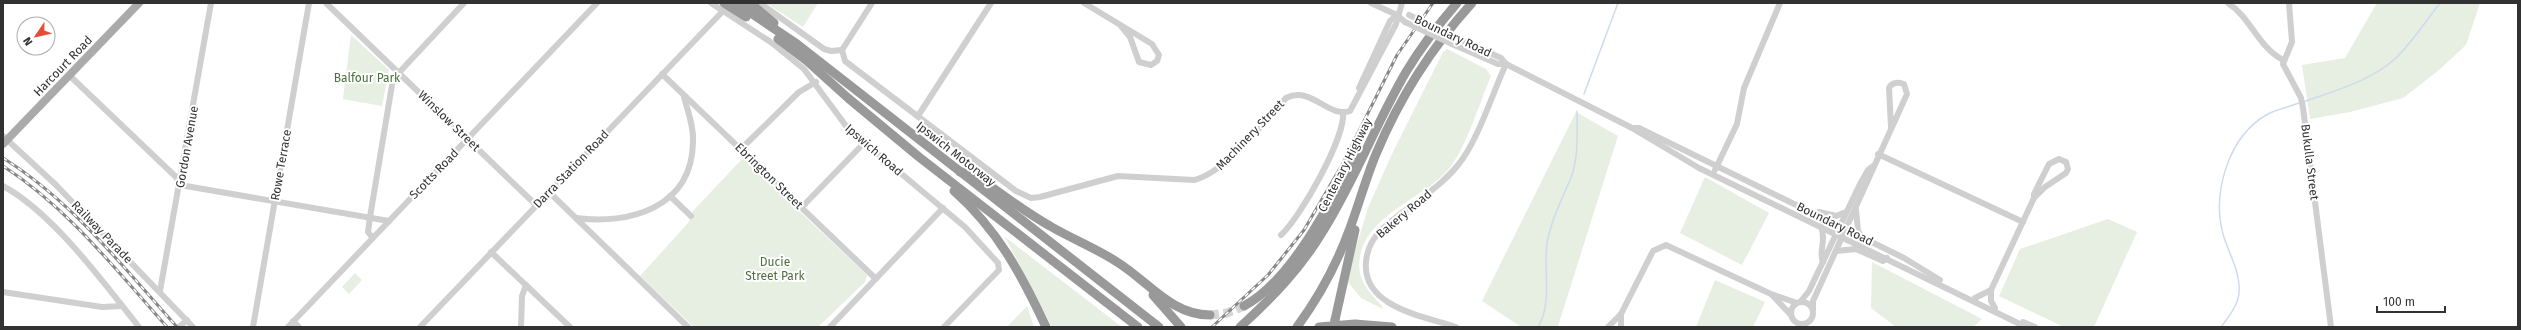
<svg xmlns="http://www.w3.org/2000/svg" width="2521" height="330" font-family="'Fira Sans',sans-serif">
	<rect width="100%" height="100%" fill="#fff"/>
	<g fill="#e6efe1">
		<path d="M766 3H818L803 27Z"/>
		<path d="M2377 3H2480L2466 45 2439 70 2403 98 2350 112 2310 119 2302 65 2345 58Z"/>
		<path d="M351 35 389 70 382 106 343 99Z"/>
		<path d="M1447 49 1486 69 1491 76C1480 102 1467 144 1451 166 1426 199 1368 212 1360 257 1354 287 1383 302 1383 309L1361 298 1346 280 1368 208 1391 156 1443 52Z"/>
		<path d="M1576 112 1618 136 1559 323 1557 327H1521L1482 301Z"/>
		<path d="M743 158 867 275 865 282 818 327H694L640 276 689 222 693 211Z"/>
		<path d="M1705 177 1769 213 1742 265 1680 233Z"/>
		<path d="M2108 219 2137 232 2094 327H2064L1999 296 2020 249Z"/>
		<path d="M1005 237 1122 327H1052Z"/>
		<path d="M1872 262 1982 319 1973 327H1896L1871 308Z"/>
		<path d="M355 273 362 280 349 294 342 287Z"/>
		<path d="M1715 280 1765 302 1753 327H1696Z"/>
		<path d="M1027 306 1034 327H1007Z"/>
	</g>
	<g fill="none" stroke-linecap="round" stroke-linejoin="round">
		<g stroke="#cedbee" stroke-width="1.5">
			<path d="M1584 94 1618 3"/>
			<path d="M2303 102C2334 91 2371 81 2396 58 2412 42 2426 21 2440 3"/>
			<path d="M1538 327C1553 302 1543 271 1547 243 1551 221 1561 201 1570 180 1579 159 1577 134 1577 111"/>
			<path d="M2221 327C2228 318 2239 304 2239 292 2241 273 2228 252 2223 234 2212 193 2228 136 2268 114 2277 109 2289 107 2299 103"/>
		</g>
		<path stroke="#d6d6d6" stroke-width="9" stroke-dasharray="9 4.5" stroke-linecap="butt" d="M1210 315 1227 313 1244 306"/>
		<g stroke="#cfcfcf" stroke-width="6">
			<path d="M326 3 536 205"/>
			<path d="M711 3 772 43 804 69 849 130 965 227 998 263 999 270 944 327"/>
			<path d="M760 3 824 49 831 51 842 50"/>
			<path d="M1084 3 1152 44 1159 55 1157 61 1151 65 1139 62 1130 37 1121 26"/>
			<path d="M1371 3 1397 15 1405 22"/>
			<path d="M2228 3C2251 18 2258 47 2283 60"/>
			<path d="M2289 3 2292 42 2283 64 2301 98 2303 108 2331 327"/>
			<path d="M1457 38 1501 58 1506 64 1632 128 1699 168 2026 327"/>
			<path d="M1452 44 1498 64H1506"/>
			<path d="M842 50 845 61 1016 191 1031 198 1040 197 1118 176 1194 180C1225 173 1264 122 1286 98 1311 85 1329 119 1350 111L1396 24 1402 3"/>
			<path d="M842 50 872 3"/>
			<path d="M662 74 876 279"/>
			<path d="M70 76 176 177 180 185 389 221"/>
			<path d="M1359 88 1390 21 1397 15"/>
			<path d="M918 116 991 3"/>
			<path d="M1632 128H1639L1904 258 1940 280"/>
			<path d="M3 136 56 185 193 327"/>
			<path d="M741 149 799 92 816 82"/>
			<path d="M1878 154 2023 222"/>
			<path d="M1715 170 1737 124 1744 88 1780 3"/>
			<path d="M3 186C53 213 103 282 139 327"/>
			<path d="M549 192 688 327"/>
			<path d="M670 196 691 216"/>
			<path d="M802 207 863 144"/>
			<path d="M1856 210 1858 231 1862 237"/>
			<path d="M1815 215 1819 212 1836 216 1846 212"/>
			<path d="M576 218C629 225 692 208 693 142 694 127 688 112 684 97"/>
			<path d="M1821 226C1827 242 1818 251 1823 262"/>
			<path d="M1281 235C1300 218 1346 137 1343 112"/>
			<path d="M372 237 368 232 370 217 393 79 464 3"/>
			<path d="M1836 251 1856 249 1883 261 1887 258"/>
			<path d="M491 252 570 327"/>
			<path d="M160 291 211 3"/>
			<path d="M3 292 102 307 122 306"/>
			<path d="M1772 295 1791 315"/>
			<path d="M1975 298 1991 290"/>
			<path d="M1801 301 1809 291 1860 184 1868 170 1873 166"/>
			<circle cx="1802" cy="313" r="11"/>
			<path d="M1995 308 1991 301V290L2034 198V194L2049 164 2059 159 2066 162 2068 169 2066 173 2045 187 2034 198"/>
			<path d="M1813 309V301L1907 94 1904 84C1898 82 1892 82 1889 88L1891 127"/>
			<path d="M293 321 299 327"/>
			<path d="M2023 322 2035 327"/>
			<path d="M179 327 187 320"/>
			<path d="M253 327 309 3"/>
			<path d="M288 327 597 3"/>
			<path d="M420 327 723 11"/>
			<path d="M521 327 522 296 526 285"/>
			<path d="M830 327 943 208"/>
			<path d="M1456 327C1423 316 1362 307 1366 262 1367 249 1372 239 1381 230 1406 207 1437 191 1458 165 1477 143 1493 92 1506 64"/>
			<path d="M1608 327 1621 314 1653 251 1666 245 1771 294 1797 303"/>
			<path d="M1621 327V314"/>
		</g>
		<path stroke="#aaa" stroke-width="8" d="M3 144 139 3"/>
		<g stroke="#999" stroke-width="9">
			<path d="M724 3 746 17"/>
			<path d="M736 3 797 44 1159 327"/>
			<path d="M750 3 774 23"/>
			<path d="M778 39 807 61 848 98 919 157 1138 327"/>
			<path d="M960 172 972 173C998 191 1023 211 1050 226 1072 239 1096 248 1117 262 1148 281 1171 315 1210 315"/>
			<path d="M954 191C997 229 1022 275 1046 327"/>
			<path d="M1153 295 1181 327"/>
			<path d="M1244 306C1293 280 1333 197 1359 149"/>
			<path d="M1335 320 1355 230"/>
			<path d="M1240 327C1272 298 1301 268 1323 231 1355 180 1376 123 1406 72 1421 47 1438 25 1457 3"/>
			<path d="M1297 327C1319 297 1337 264 1350 228 1359 204 1366 178 1376 154 1399 99 1432 47 1472 3"/>
			<path d="M1319 327 1355 324 1392 327"/>
		</g>
		<defs>
			<g id="rail">
				<path d="M3 158C72 201 123 267 177 327"/>
				<path d="M3 166C68 208 116 270 167 327"/>
				<path d="M1212 327 1268 275 1304 230 1343 163 1397 55 1433 3"/>
			</g>
		</defs>
		<use href="#rail" stroke="#878787" stroke-width="3"/>
		<use href="#rail" stroke="#fff" stroke-width="1.5" stroke-dasharray="4.5" stroke-linecap="butt"/>
		<g stroke="#cfcfcf" stroke-width="6">
			<path d="M1409 15 1457 38"/>
			<path d="M1405 22 1452 44"/>
		</g>
		<path stroke="#999" stroke-width="9" d="M1334 327 1335 320"/>
	</g>
	<g text-anchor="middle" dominant-baseline="central" stroke-width="4" stroke-linejoin="round" paint-order="stroke">
		<g font-size="12" fill="#323232" stroke="#fff">
			<text transform="translate(1453 36) rotate(25)">Boundary Road</text>
			<text transform="translate(63 66) rotate(-46)">Harcourt Road</text>
			<text transform="translate(449 121) rotate(44)">Winslow Street</text>
			<text transform="translate(1250 135) rotate(-46)">Machinery Street</text>
			<text transform="translate(187 147) rotate(-80)">Gordon Avenue</text>
			<text transform="translate(874 150) rotate(41)">Ipswich Road</text>
			<text transform="translate(956 154) rotate(38)">Ipswich Motorway</text>
			<text transform="translate(2310 162) rotate(83)">Bukulla Street</text>
			<text transform="translate(281 165) rotate(-80)">Rowe Terrace</text>
			<text transform="translate(1345 165) rotate(-63)">Centenary Highway</text>
			<text transform="translate(571 169) rotate(-46)">Darra Station Road</text>
			<text transform="translate(434 174) rotate(-46)">Scotts Road</text>
			<text transform="translate(769 176) rotate(44)">Ebrington Street</text>
			<text transform="translate(1404 214) rotate(-40)">Bakery Road</text>
			<text transform="translate(1835 224) rotate(26)">Boundary Road</text>
			<text transform="translate(102 232) rotate(46)">Railway Parade</text>
		</g>
		<g font-size="12" fill="#4b6f3e" stroke="#fff">
			<text x="367" y="78">Balfour Park</text>
			<text x="775" y="262">Ducie<tspan x="775" dy="14">Street Park</tspan></text>
		</g>
	</g>
	<rect width="2521" height="330" fill="none" stroke="#323232" stroke-width="8"/>
	<g transform="translate(36 36) rotate(236)"><circle r="19" fill="#ffffff" stroke="#adadad"/>
	<path d="M0-3L7 15L0 10L-7 15Z" fill="#e74c36"/>
	<text y="-6" font-size="11" font-weight="bold" text-anchor="middle" fill="#323232">N</text>
	</g>
	<path d="M2377 306v6h68v-6" fill="none" stroke="#323232" stroke-width="2"/>
	<text x="2383" y="306" font-size="12" fill="#323232" stroke="#ffffff" stroke-width="3" paint-order="stroke">100 m</text>
</svg>
